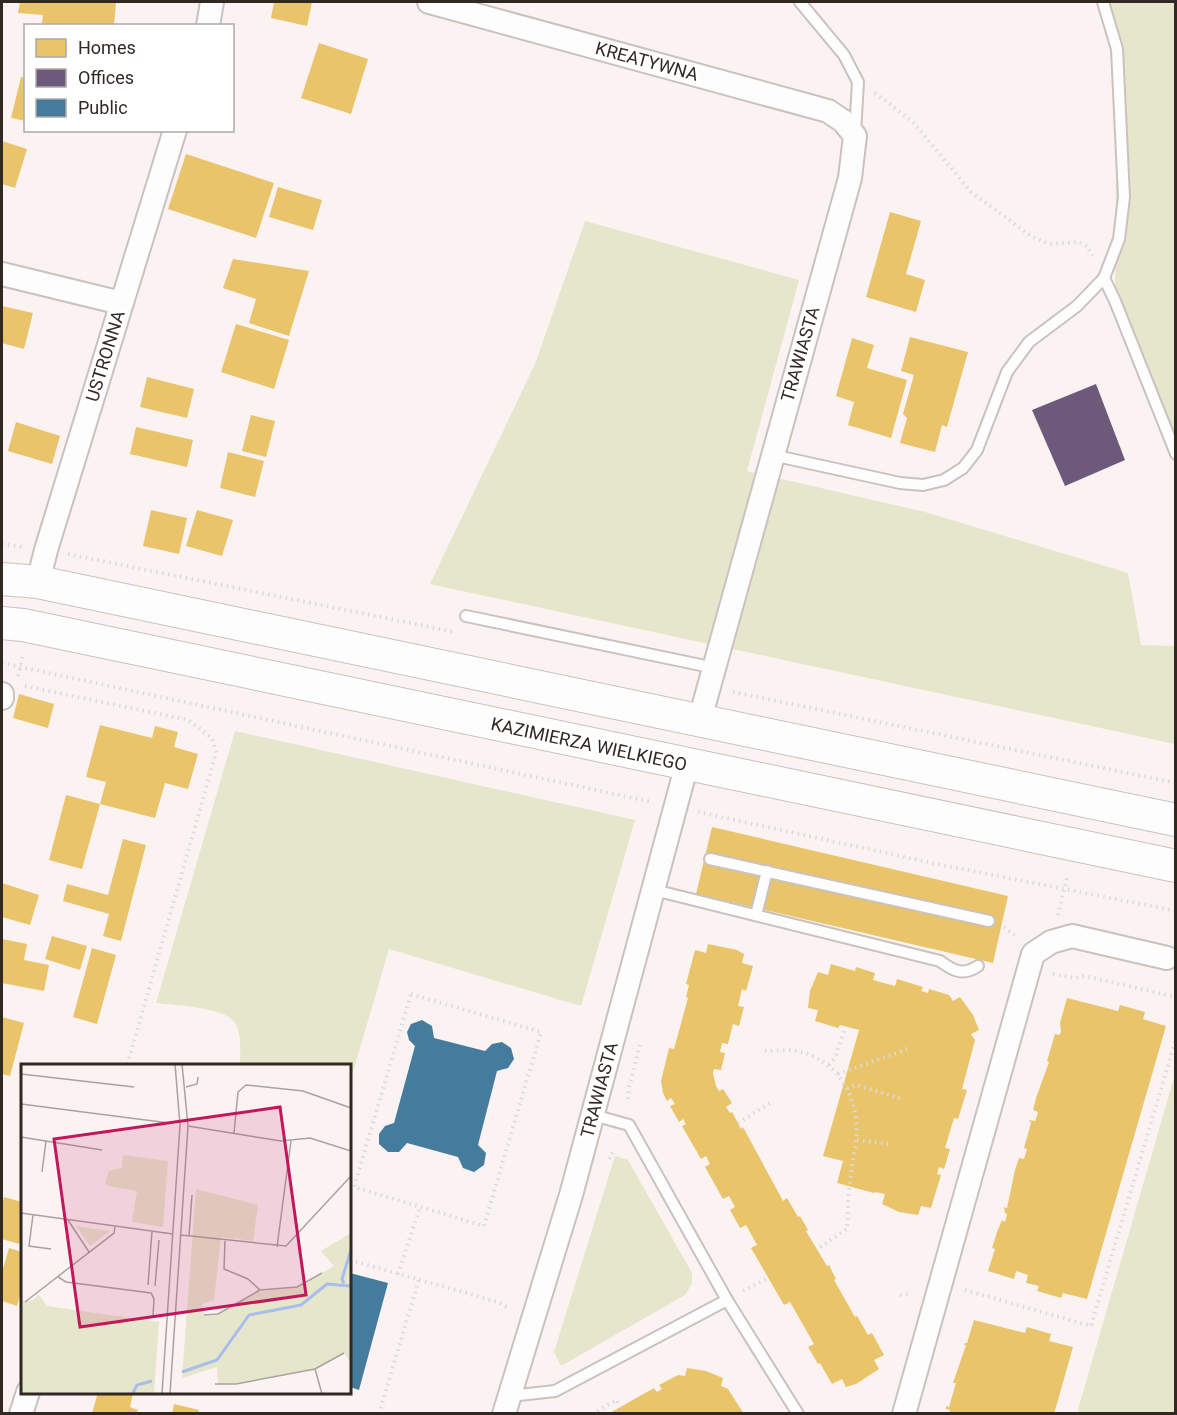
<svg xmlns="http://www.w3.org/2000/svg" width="1177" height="1415" font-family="Roboto,sans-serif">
	<rect width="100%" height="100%" fill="#faf3f2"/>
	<g fill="#e5e6cc">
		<path d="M1100 2H1175V454L1115 301 1117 49Z"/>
		<path d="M585 221 799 280 747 471 925 512 1128 573 1141 645 1175 646V744L430 584 535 364Z"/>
		<path d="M235 731 635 820 581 1006 389 949 350 1082V1066L240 1065C240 1052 242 1037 236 1024 227 1007 174 1005 156 1003Z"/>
		<path d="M1175 1074V1413H1077Z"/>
		<path d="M615 1156 628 1160 692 1273V1284L685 1295 561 1366 554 1352Z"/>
	</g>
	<g fill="#e9c46a">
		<path d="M20 2H116L114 26H67L42 23 43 15 18 13Z"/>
		<path d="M274 2H312L307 26 271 18Z"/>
		<path d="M319 43 368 59 351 114 301 98Z"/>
		<path d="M21 77 26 78V121L11 118Z"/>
		<path d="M2 141 27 149 15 188 2 184Z"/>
		<path d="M186 154 274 183 256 238 168 209Z"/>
		<path d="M278 187 322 200 313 230 269 217Z"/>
		<path d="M890 212 921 221 906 274 925 280 916 312 866 297Z"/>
		<path d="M233 259 309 271 289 336 249 323 256 299 223 288Z"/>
		<path d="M2 306 33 313 24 349 2 343Z"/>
		<path d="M236 324 289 340 274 389 221 372Z"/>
		<path d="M910 337 968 352 947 427 942 425 935 452 900 443 907 418 903 414 914 375 901 371Z"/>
		<path d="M852 338 874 345 867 368 907 380 891 438 848 425 854 402 836 396Z"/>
		<path d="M147 377 194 389 187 418 140 407Z"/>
		<path d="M251 415 275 421 266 457 242 451Z"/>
		<path d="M16 422 60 436 52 464 8 451Z"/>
		<path d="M136 427 193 440 187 467 130 454Z"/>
		<path d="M228 452 264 461 255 497 220 488Z"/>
		<path d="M151 510 187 518 179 554 143 546Z"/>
		<path d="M197 510 233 520 222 556 186 546Z"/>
		<path d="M19 694 54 704 48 728 13 718Z"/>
		<path d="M100 725 152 738 155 726 178 732 174 747 198 754 188 789 165 783 155 818 100 804 82 869 49 860 66 795 100 804 106 782 86 777Z"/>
		<path d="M712 827 1008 896 993 963 696 894Z"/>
		<path d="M123 839 146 845 121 941 103 936 109 914 63 901 67 884 108 895Z"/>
		<path d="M2 883 39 895 30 925 2 917Z"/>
		<path d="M52 936 87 946 80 970 45 959Z"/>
		<path d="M2 939 27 944 24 960 49 965 44 991 2 983Z"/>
		<path d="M708 944 737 950 744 954 742 963 753 966 746 991 742 989 738 1006 744 1007 739 1026 733 1024 728 1044 722 1043 720 1052 725 1053 721 1070 714 1069 713 1073 716 1086 719 1091 723 1089 732 1103 726 1107 730 1113 732 1112 741 1129 743 1127 783 1201 787 1198 798 1217 800 1216 808 1230 806 1231 827 1266 829 1265 836 1279 834 1280 855 1317 857 1316 868 1335 872 1333 884 1355 874 1360 879 1369 856 1384 846 1387 842 1379 832 1384 820 1363 818 1364 808 1347 814 1344 790 1302 784 1305 751 1248 757 1245 746 1225 740 1228 730 1210 735 1207 729 1196 723 1199 705 1167 710 1164 706 1156 701 1159 682 1126 686 1124 683 1119 679 1122 670 1106 675 1104 671 1098 667 1101 663 1093 661 1081 669 1048 674 1049 688 998 686 997 689 985 686 984 695 950 706 953Z"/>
		<path d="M92 948 116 955 97 1024 73 1017Z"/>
		<path d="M831 964 855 971 856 967 875 973 873 980 895 986 897 979 923 987 921 991 928 993 929 989 949 995 953 1001 960 997 973 1015 979 1030 971 1034 975 1040 962 1089 967 1090 958 1119 954 1118 945 1148 950 1149 944 1169 939 1167 937 1174 941 1175 931 1208 921 1206 918 1215 899 1212 882 1204 885 1194 875 1192 874 1193 837 1183 843 1161 823 1156 859 1030 840 1025 838 1028 815 1021 818 1010 808 1008 810 991 818 972 828 975Z"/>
		<path d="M1067 998 1118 1011 1120 1005 1145 1012 1143 1019 1166 1026 1087 1299 1063 1293 1061 1298 1037 1291 1039 1286 1026 1283 1028 1275 1016 1271 1014 1279 988 1271 995 1249 992 1248 997 1232 1002 1220 1005 1222 1007 1214 1005 1213 1004 1207 1007 1208 1015 1170 1019 1158 1024 1159 1027 1149 1024 1148 1031 1123 1029 1120 1035 1121 1037 1116 1038 1112 1033 1110 1036 1098 1049 1062 1047 1061 1055 1034 1059 1035 1061 1032 1060 1023Z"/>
		<path d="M2 1017 24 1023 10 1076 2 1074Z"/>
		<path d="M4 1197 22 1202V1231L19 1244 2 1239V1205Z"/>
		<path d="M9 1248 22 1252V1288L17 1306 2 1301V1272Z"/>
		<path d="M974 1320 1025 1333 1027 1327 1051 1334 1049 1341 1073 1347 1054 1414H949L950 1410 946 1409V1406L949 1407 956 1383H953L966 1345H964L965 1343H967Z"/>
		<path d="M687 1368 706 1371 723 1378 721 1386 728 1389 744 1414H608L654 1388 657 1392 662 1389 659 1385 678 1375 685 1376Z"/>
		<path d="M98 1392 133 1393 130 1407 138 1410 136 1414H92Z"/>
		<path d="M174 1404 199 1410 198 1414H172Z"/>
	</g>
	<path fill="#6d597a" d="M1096 384 1125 460 1065 486 1032 410Z"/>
	<g fill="#457b9d">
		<path d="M422 1020 432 1026 434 1038 485 1051 492 1044 502 1042 511 1048 514 1059 508 1068 497 1071 478 1145 486 1153 484 1165 474 1172 463 1168 458 1157 407 1143 399 1152H388L379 1144V1134L385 1126 394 1123 415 1046 409 1040 407 1032 411 1024Z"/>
		<path d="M350 1273 388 1283 359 1390 350 1387Z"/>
	</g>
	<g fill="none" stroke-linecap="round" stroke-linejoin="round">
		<defs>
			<g id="lane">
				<path d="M800 2 844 55 858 82 855 133"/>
				<path d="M1104 278 1115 301 1176 454"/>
				<path d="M772 455 900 483 923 485 944 480 963 468 977 450 1007 372 1029 342 1077 306 1104 278 1119 239 1124 197 1117 49 1103 2"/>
				<path d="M466 616 715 668"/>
				<path d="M710 859 989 921"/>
				<path d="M654 890 940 961C953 971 963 976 978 966"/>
				<path d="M756 915 767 871"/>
				<path d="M593 1115 629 1125 727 1300 798 1414"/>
				<path d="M510 1396 555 1391 727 1300"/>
			</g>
			<g id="street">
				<path d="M429 2 828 111 843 121 855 136 850 178 700 719"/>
				<path d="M208 26 212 2"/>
				<path d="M2 274 121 303"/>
				<path d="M38 582 46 550 175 130"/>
				<path d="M2 698V694"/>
				<path d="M21 1414 28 1392"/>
				<path d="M504 1414 571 1195 687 764"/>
				<path d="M904 1414 1033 954 1051 942 1072 936 1167 958"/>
			</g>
			<g id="secondary">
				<path d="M2 579 38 582 1176 820"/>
				<path d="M2 623 23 625 1176 866"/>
			</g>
		</defs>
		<use href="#lane" stroke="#c9c2bf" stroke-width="14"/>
		<use href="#street" stroke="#c9c2bf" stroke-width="26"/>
		<use href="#secondary" stroke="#c9c2bf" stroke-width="34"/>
		<g stroke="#dcdad9" stroke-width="4" stroke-dasharray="1.5 4.5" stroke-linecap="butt">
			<path d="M875 93 913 122 971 192 1031 236 1049 244 1079 242 1087 246 1092 256"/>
			<path d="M2 544 22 547"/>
			<path d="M68 554 455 632"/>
			<path d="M2 663 652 802"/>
			<path d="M18 676 23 656"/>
			<path d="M25 686 188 720 212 738 216 753 127 1066"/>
			<path d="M733 692 1176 783"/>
			<path d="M698 812 937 864 1176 911"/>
			<path d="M1058 915 1067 877"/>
			<path d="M1004 927 1017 937"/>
			<path d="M1053 974 1074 978 1084 976 1176 997"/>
			<path d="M411 994 541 1032 484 1226 354 1187Z"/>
			<path d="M765 1051C775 1051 787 1049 797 1051 839 1059 861 1101 856 1142 855 1153 852 1163 851 1174 848 1192 848 1211 847 1229L817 1249"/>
			<path d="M829 1065 835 1058 844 1031"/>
			<path d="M838 1074 907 1049"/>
			<path d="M847 1088 857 1085 902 1099"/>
			<path d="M628 1099 629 1087 640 1044"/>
			<path d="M738 1123 772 1102"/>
			<path d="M857 1140 889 1144"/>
			<path d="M609 1159 614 1150"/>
			<path d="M350 1260 498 1302 510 1309"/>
			<path d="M398 1274 420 1207"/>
			<path d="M965 1290 1091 1326 1176 1038"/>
			<path d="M743 1291 768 1278"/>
			<path d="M900 1295 912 1294"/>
			<path d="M379 1414 419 1279"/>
			<path d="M592 1414 617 1400 620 1407"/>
		</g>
		<use href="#lane" stroke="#fefdfd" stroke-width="10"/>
		<use href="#street" stroke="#fefdfd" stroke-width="22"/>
		<use href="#secondary" stroke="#fefdfd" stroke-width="32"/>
	</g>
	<g text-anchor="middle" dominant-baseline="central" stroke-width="6" stroke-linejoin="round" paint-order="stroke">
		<g font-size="18" fill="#312823" stroke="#fff">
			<text transform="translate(647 61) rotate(15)">KREATYWNA</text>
			<text transform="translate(800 354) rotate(-74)">TRAWIASTA</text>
			<text transform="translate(105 356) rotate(-73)">USTRONNA</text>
			<text transform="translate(589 744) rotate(12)">KAZIMIERZA WIELKIEGO</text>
			<text transform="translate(599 1090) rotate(-75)">TRAWIASTA</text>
		</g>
	</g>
	<g transform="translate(21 1064)">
		<rect width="330" height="330" fill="#faf3f2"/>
		<path d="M102 91 147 97 142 163 111 158 116 127 87 122 84 118 88 107 101 104ZM175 125 237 141 232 177 200 173 193 236 181 240 183 251 192 252 236 228 276 223 313 202 300 187 330 169V299L323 289 294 305 215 320H197L196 303 161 314ZM55 162 88 167V168L69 182ZM18 231 26 242 138 258 133 330H0V236L11 237Z" fill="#e5e6cc"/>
		<path fill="none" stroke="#a9bdea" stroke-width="3" d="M323 219 321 215 330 186M161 308 196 296 228 251 280 241 306 220 330 222M112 329 116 321 131 317"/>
		<path fill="none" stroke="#aaa29f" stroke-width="1.5" d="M0 10 113 23M165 23 176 20 177 13M0 40 148 59M167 62 260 77 289 74 330 87M213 69 217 28 225 21 282 27 330 44M0 73 81 86M21 108 25 77M0 149 152 170M12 151 8 182 30 185M47 156 68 188M160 171 265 182 330 112M168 172 171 131M204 177 203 205 227 215 239 226 276 223 301 209M256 183 270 77M37 213 45 218 130 229 133 235 132 251M127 221 131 167M134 222 138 176M4 238 93 169 94 163M183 251 197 250 239 226M294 305 301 330M194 320H215L294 305 323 289M141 330 159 61 154 0M149 330 167 62 161 0"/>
		<path fill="#c2185b" fill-opacity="0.15" stroke="#c2185b" stroke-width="3" d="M259 43 285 231 59 263 33 75Z"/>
		<rect width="330" height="330" fill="none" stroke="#312823" stroke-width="3"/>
	</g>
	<rect width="1177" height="1415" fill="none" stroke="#312823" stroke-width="6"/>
	<rect x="24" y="24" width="210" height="108" fill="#ffffff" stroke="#ada9a7" stroke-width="1.5"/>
	<rect x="36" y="39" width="30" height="18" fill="#e9c46a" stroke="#ada9a7" stroke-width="1.5"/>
	<text x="78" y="54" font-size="18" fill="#312823">Homes</text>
	<rect x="36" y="69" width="30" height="18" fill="#6d597a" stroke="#ada9a7" stroke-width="1.5"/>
	<text x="78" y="84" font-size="18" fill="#312823">Offices</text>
	<rect x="36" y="99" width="30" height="18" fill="#457b9d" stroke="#ada9a7" stroke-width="1.5"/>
	<text x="78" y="114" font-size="18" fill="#312823">Public</text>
</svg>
